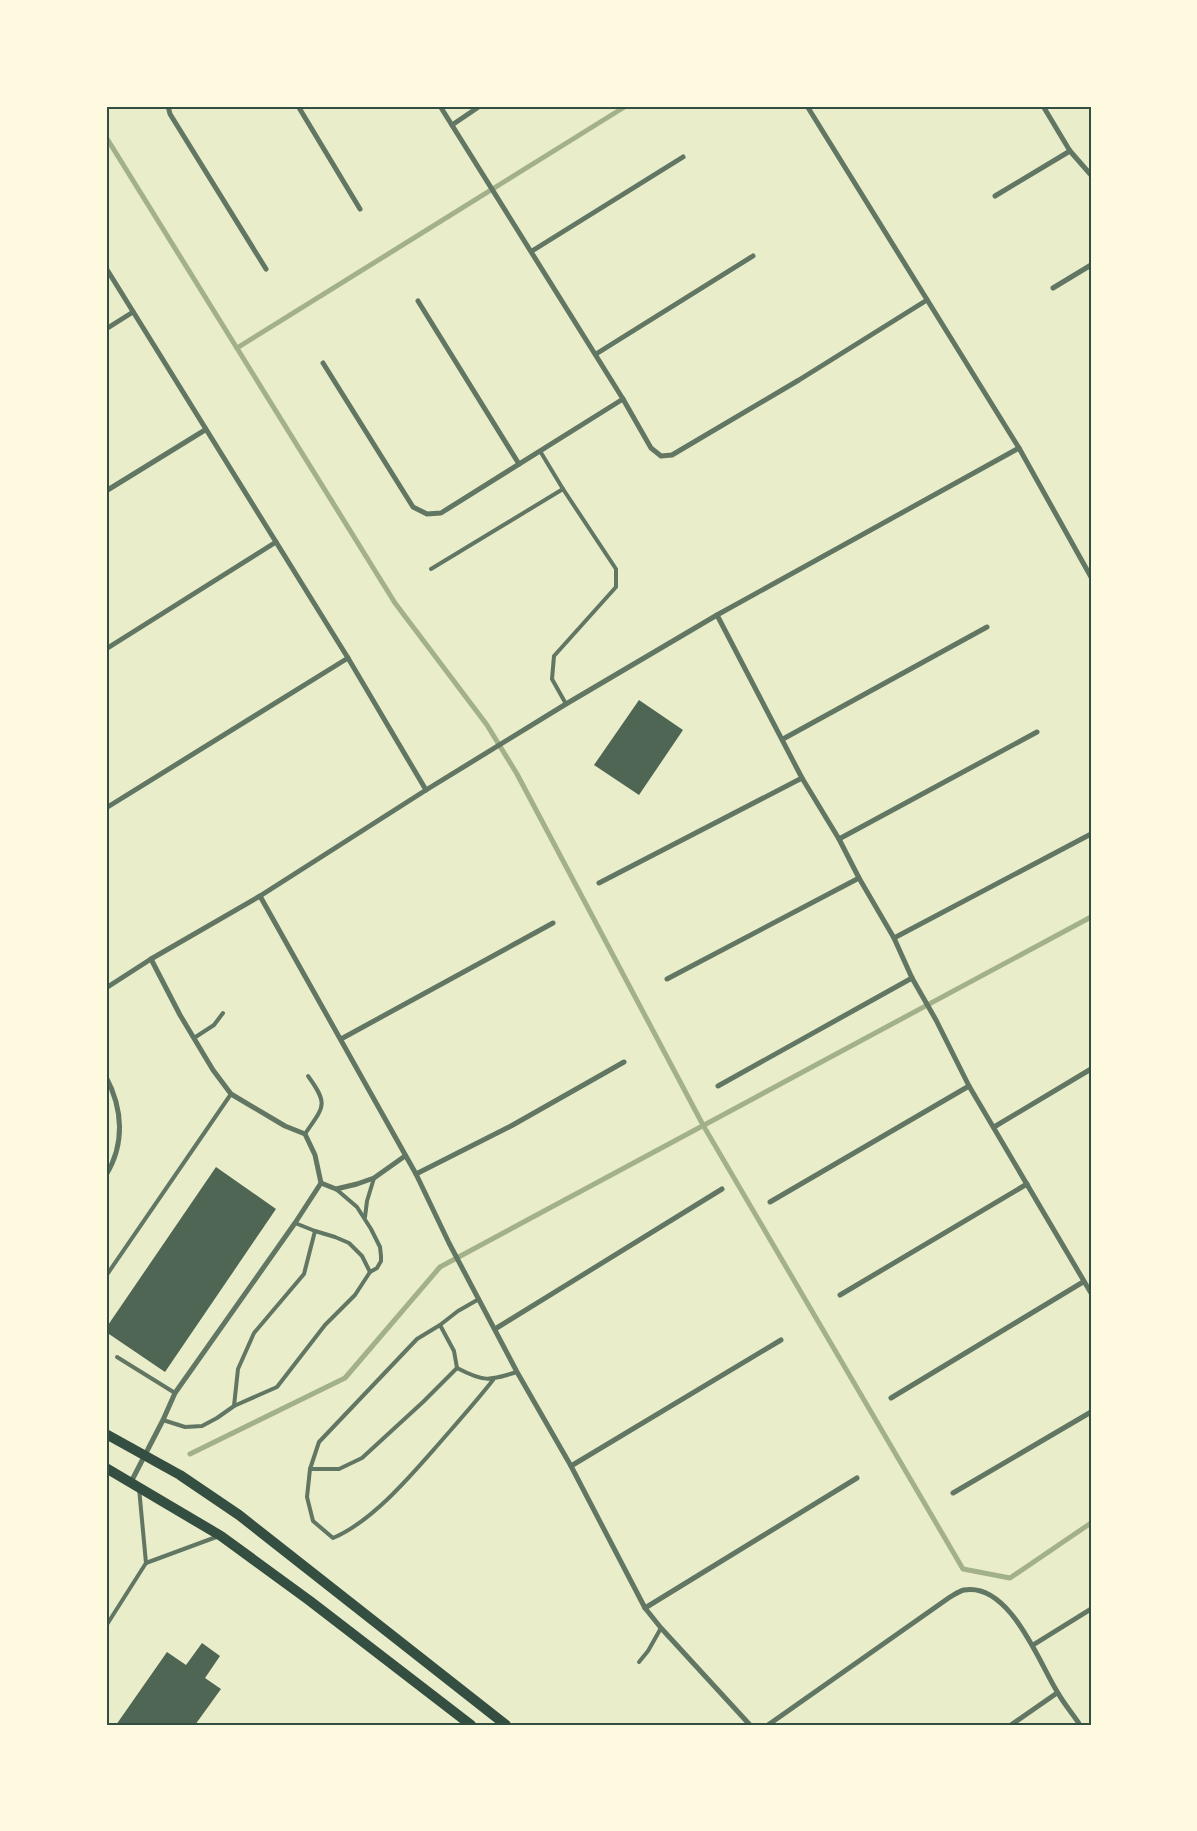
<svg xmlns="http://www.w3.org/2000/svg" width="1197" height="1831" font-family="Ubuntu,sans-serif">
	<rect width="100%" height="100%" fill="#e9edc9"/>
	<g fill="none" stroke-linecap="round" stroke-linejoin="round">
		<g stroke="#a3b18a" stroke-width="5">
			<path d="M106 137 395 603 487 725 517 774 703 1125 963 1569 1010 1578 1091 1523"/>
			<path d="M237 348 626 106"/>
			<path d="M190 1454 345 1378 440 1267 1091 917"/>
		</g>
	</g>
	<g fill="#4f6655">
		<path d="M639 700 683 730 639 795 594 765Z"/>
		<path d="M216 1167 276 1209 165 1372 106 1332V1328Z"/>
		<path d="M202 1643 220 1656 205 1678 221 1689 195 1725H116L167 1652 186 1665Z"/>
	</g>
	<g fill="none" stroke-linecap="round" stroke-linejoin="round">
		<g stroke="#617663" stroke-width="4">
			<path d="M540 451 563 489 616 569V587L554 656 552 679 566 704"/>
			<path d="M431 569 563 489"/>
			<path d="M194 1038 214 1025 223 1013"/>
			<path d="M305 1134C324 1106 329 1105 308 1076"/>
			<path d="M365 1217 367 1201 374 1178"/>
			<path d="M295 1223 315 1231 335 1237 349 1243 362 1256 370 1272"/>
			<path d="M106 1276 231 1094"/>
			<path d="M440 1325 458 1311 479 1299"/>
			<path d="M117 1357 175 1393"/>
			<path d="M493 1380C475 1403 455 1425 436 1447 408 1479 371 1522 333 1538L313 1521 307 1497 310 1469 319 1442 417 1339 440 1325 454 1351 457 1368C484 1382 488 1381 517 1372"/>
			<path d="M234 1406 238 1369 254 1333 304 1274 315 1231"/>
			<path d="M163 1420 185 1427 202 1426 217 1418 234 1406 277 1387 325 1325 355 1295 370 1272 377 1268 381 1261V1256L380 1247 371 1229 357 1207 336 1189"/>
			<path d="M310 1469H339L362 1458 423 1402 457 1368"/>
			<path d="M139 1488 146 1563"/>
			<path d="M106 1626 146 1563 219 1536"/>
			<path d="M639 1662 648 1651 661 1628"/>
		</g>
		<g stroke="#617663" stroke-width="5">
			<path d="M168 106 170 114 266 269"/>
			<path d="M298 106 360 209"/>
			<path d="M440 106 623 399 651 448 661 456 672 455 799 380 927 300"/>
			<path d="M807 106 1019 448 1091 577"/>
			<path d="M1043 106 1070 151 1091 175"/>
			<path d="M452 125 480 106"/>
			<path d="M995 196 1070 151"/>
			<path d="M532 251 683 157"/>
			<path d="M106 268 348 658 426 790"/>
			<path d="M1053 288 1091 265"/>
			<path d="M418 301 519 464"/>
			<path d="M106 329 133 312"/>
			<path d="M596 354 753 256"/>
			<path d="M323 363 413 507 427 514 441 513 623 399"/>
			<path d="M106 491 205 430"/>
			<path d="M717 615 802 778 839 839 859 878 894 938 912 978 936 1020 969 1086 1091 1293"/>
			<path d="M106 649 276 542"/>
			<path d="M783 739 987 627"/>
			<path d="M106 808 348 658"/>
			<path d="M839 839 1037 732"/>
			<path d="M599 883 802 778"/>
			<path d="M260 896 416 1174 449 1243 517 1372 571 1466 645 1608 661 1628 750 1725"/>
			<path d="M894 938 1091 834"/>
			<path d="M667 979 859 878"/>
			<path d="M106 988 151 959 260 896 426 790 566 704 717 615 1019 448"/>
			<path d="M341 1039 553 923"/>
			<path d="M106 1077C123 1109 125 1144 106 1175"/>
			<path d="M718 1086 912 978"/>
			<path d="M994 1127 1091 1069"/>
			<path d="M416 1174 511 1126 624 1062"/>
			<path d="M321 1183 336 1189 357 1184 374 1178 405 1156"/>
			<path d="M770 1202 969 1086"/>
			<path d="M840 1295 1027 1184"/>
			<path d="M495 1329 722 1189"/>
			<path d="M891 1398 1083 1282"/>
			<path d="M571 1466 781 1340"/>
			<path d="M131 1482 163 1420 175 1393 295 1223 321 1183 315 1155 305 1134 285 1126 231 1094 213 1070 180 1015 151 959"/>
			<path d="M953 1493 1091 1412"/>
			<path d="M645 1608 857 1478"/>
			<path d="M1033 1645 1091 1609"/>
			<path d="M768 1725 950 1597C954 1595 959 1591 964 1590 1010 1582 1039 1663 1058 1693 1064 1704 1073 1714 1080 1725"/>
			<path d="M1011 1725 1057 1693"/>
		</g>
		<g stroke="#344e41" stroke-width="10">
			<path d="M106 1434 180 1475 239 1515 506 1725"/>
			<path d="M106 1468 221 1536 310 1601 471 1725"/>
		</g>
	</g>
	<rect width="1197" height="1831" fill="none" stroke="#fefae0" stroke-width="215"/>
	<rect x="108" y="108" width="982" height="1616" fill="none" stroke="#344e41" stroke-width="2"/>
</svg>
